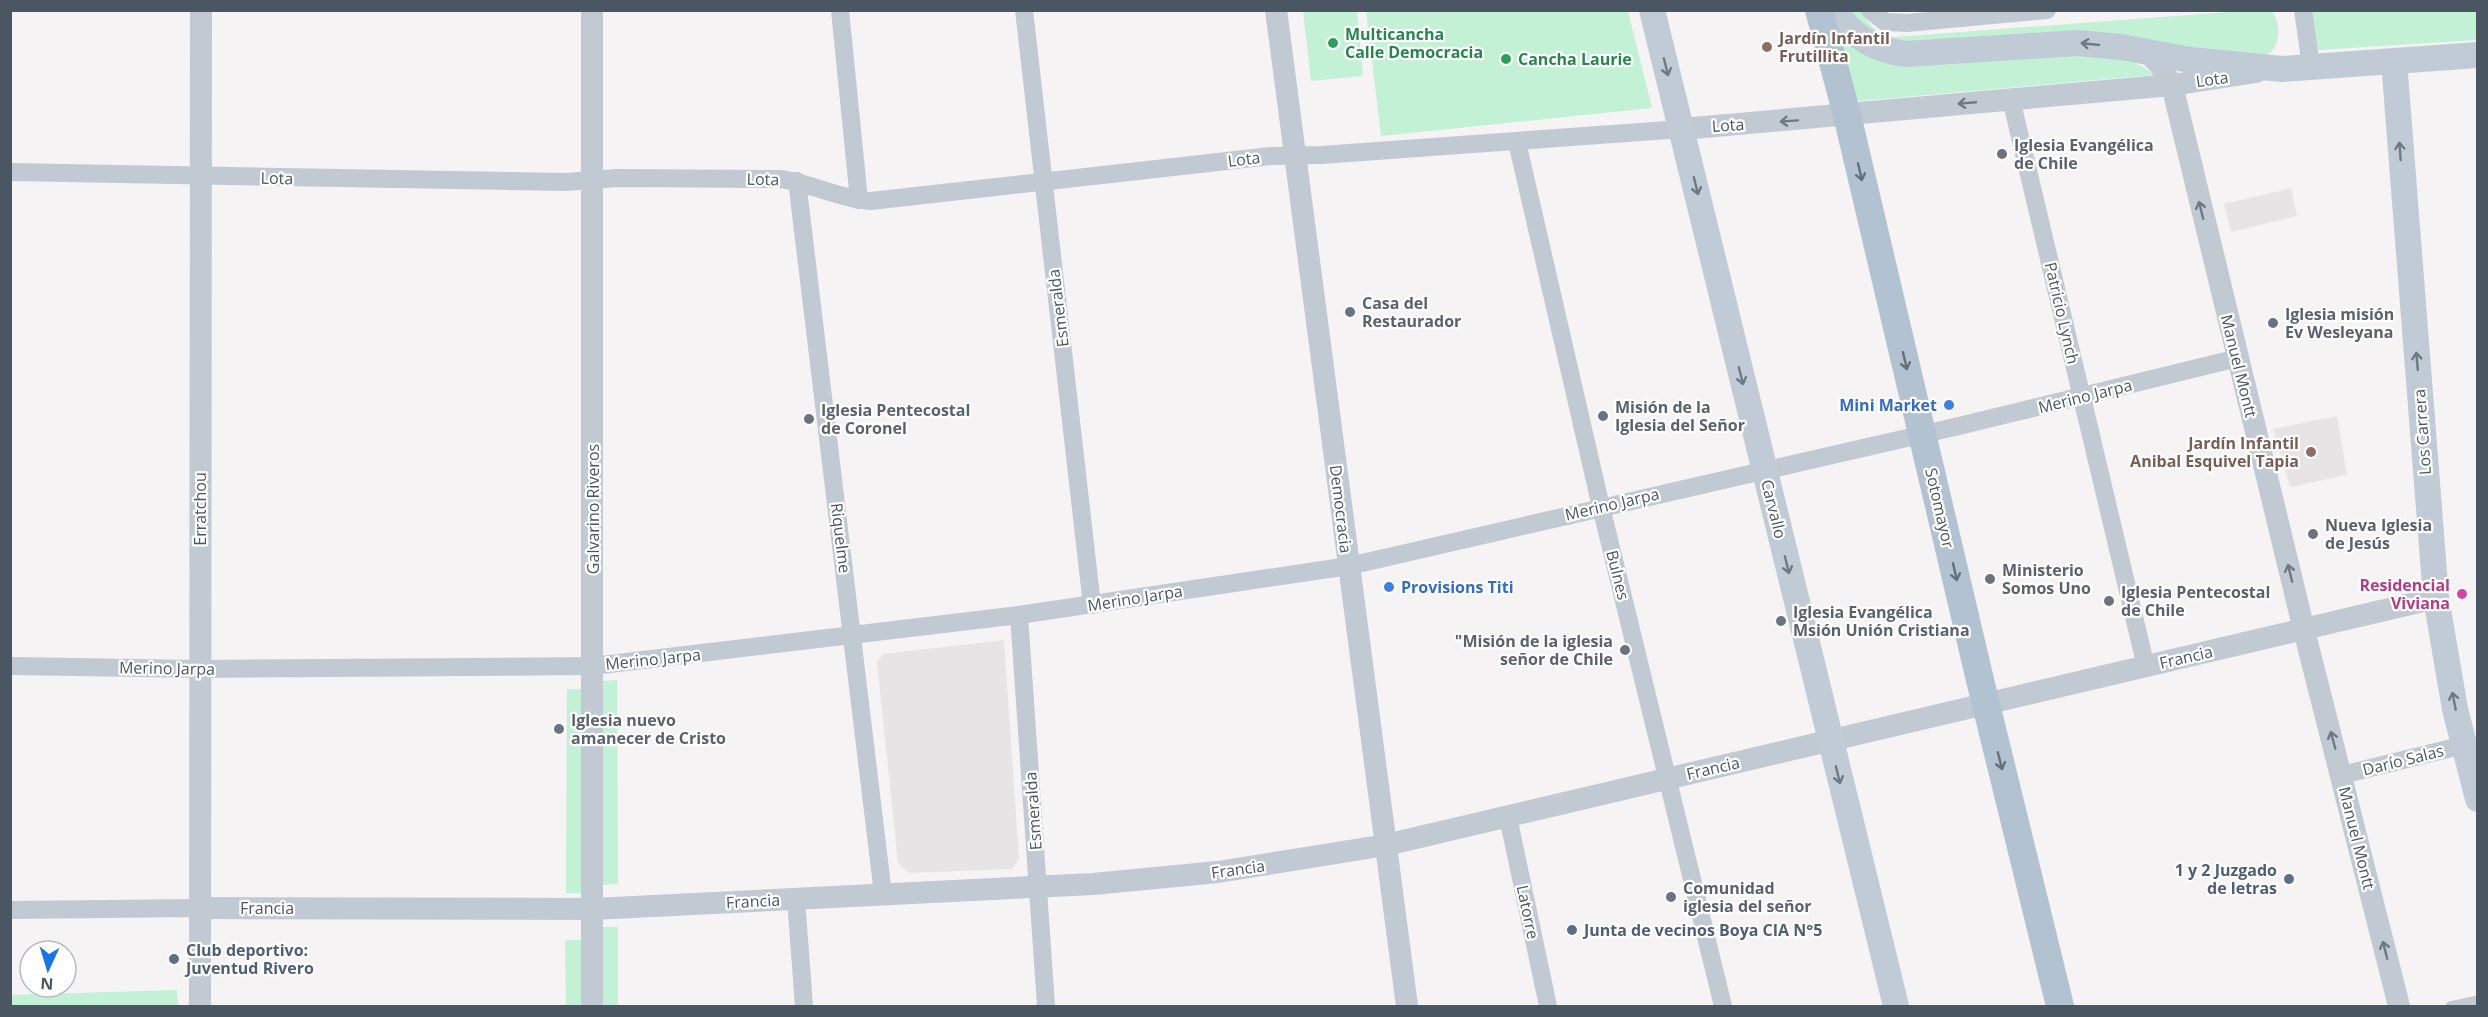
<svg xmlns="http://www.w3.org/2000/svg" width="2488" height="1017" font-family="'Open Sans',sans-serif">
	<rect width="100%" height="100%" fill="#f5f3f3"/>
	<g fill="#e6e4e5">
		<path d="M2291 188 2297 216 2231 232 2224 204Z"/>
		<path d="M2337 416 2347 475 2290 487 2273 429Z"/>
		<path d="M1004 640 1019 858 1012 869 909 873 898 863 877 662 883 654Z"/>
	</g>
	<g fill="#c3f1d5">
		<path d="M2310 10 2477 11V40L2319 50 2311 45Z"/>
		<path d="M1303 11H1357L1363 76 1311 81Z"/>
		<path d="M1366 11H1628L1652 108 1381 136Z"/>
		<path d="M1841 11H1863C1868 26 1878 34 1894 37L2242 11H2271C2282 21 2281 50 2265 56L1891 43Z"/>
		<path d="M1836 34C1859 51 1877 62 1906 66 1952 62 2126 38 2153 75L1860 101 1856 99Z"/>
		<path d="M617 680 618 884 601 885 602 681Z"/>
		<path d="M567 689H581L582 893H566Z"/>
		<rect x="602" y="927" width="16" height="79"/>
		<path d="M565 940H583V1006H566Z"/>
		<path d="M177 990 178 1006H11V995Z"/>
	</g>
	<g fill="none" stroke-linecap="round" stroke-linejoin="round">
		<path stroke="#c1cad2" stroke-width="9" d="M2450 1006 2478 1000"/>
		<g stroke="#c1cad2" stroke-width="18">
			<path d="M840 10 859 200"/>
			<path d="M1024 10 1092 605"/>
			<path d="M1870 10 1885 22 1907 23 2047 10"/>
			<path d="M2303 10 2311 66"/>
			<path d="M2011 99 2146 667"/>
			<path d="M1517 142 1601 507 1723 1006"/>
			<path d="M10 172 566 182 617 178 780 179C811 183 840 199 871 201L1271 156 1321 155 1682 129"/>
			<path d="M797 181 883 894"/>
			<path d="M1019 615 1046 1006"/>
			<path d="M10 666 200 669 593 666 1019 615 1349 566 1959 426 2238 358"/>
			<path d="M2342 775 2464 745"/>
			<path d="M1508 817 1548 1006"/>
			<path d="M796 899 804 1006"/>
			<path d="M10 910 199 908"/>
		</g>
		<g stroke="#c1cad2" stroke-width="22">
			<path d="M592 10V1006"/>
			<path d="M1276 10 1407 1006"/>
			<path d="M2148 53 2159 64 2172 85 2304 630 2399 1006"/>
			<path d="M1682 129 2172 85 2256 72"/>
			<path d="M199 908 593 909 1093 884 1218 872 1386 845 2436 598"/>
			<path d="M200 1006 201 10"/>
		</g>
		<g stroke="#c1cbd6" stroke-width="26">
			<path d="M1652 10 1896 1006"/>
			<path d="M1834 10C1853 37 1874 50 1906 54L2078 43 2121 47 2190 60 2282 69 2478 55"/>
			<path d="M2394 61 2436 598 2455 709 2478 799"/>
		</g>
		<path stroke="#b3c2d1" stroke-width="28" d="M1819 10 1847 115 1980 680 2060 1006"/>
	</g>
	<defs><path id="oneway-shaft" d="M-6 0H5M1.5-3L5.5 0L1.5 3" fill="none" stroke-width="1.6" stroke-linecap="round" stroke-linejoin="round" transform="scale(1.5)"/></defs>
	<g stroke="#6e7984">
		<use href="#oneway-shaft" transform="translate(2090 44) rotate(-174)"/>
		<use href="#oneway-shaft" transform="translate(1666 67) rotate(76)"/>
		<use href="#oneway-shaft" transform="translate(2400 151) rotate(-94)"/>
		<use href="#oneway-shaft" transform="translate(1696 186) rotate(76)"/>
		<use href="#oneway-shaft" transform="translate(2417 361) rotate(-95)"/>
		<use href="#oneway-shaft" transform="translate(1741 376) rotate(76)"/>
		<use href="#oneway-shaft" transform="translate(1787 565) rotate(76)"/>
		<use href="#oneway-shaft" transform="translate(2454 701) rotate(-101)"/>
		<use href="#oneway-shaft" transform="translate(1838 775) rotate(76)"/>
	</g>
	<g stroke="#6e7983">
		<use href="#oneway-shaft" transform="translate(1967 103) rotate(175)"/>
		<use href="#oneway-shaft" transform="translate(1789 121) rotate(176)"/>
		<use href="#oneway-shaft" transform="translate(2201 210) rotate(-104)"/>
		<use href="#oneway-shaft" transform="translate(2290 573) rotate(-104)"/>
		<use href="#oneway-shaft" transform="translate(2333 740) rotate(-105)"/>
		<use href="#oneway-shaft" transform="translate(2385 950) rotate(-104)"/>
	</g>
	<g stroke="#64717d">
		<use href="#oneway-shaft" transform="translate(1860 172) rotate(77)"/>
		<use href="#oneway-shaft" transform="translate(1905 361) rotate(77)"/>
		<use href="#oneway-shaft" transform="translate(1955 572) rotate(77)"/>
		<use href="#oneway-shaft" transform="translate(2000 761) rotate(76)"/>
	</g>
	<g fill="#2e9e5b" stroke="#fff" stroke-width="2">
		<circle cx="1333" cy="43" r="6"/>
		<circle cx="1506" cy="59" r="6"/>
	</g>
	<g fill="#8d6e63" stroke="#fff" stroke-width="2">
		<circle cx="1767" cy="47" r="6"/>
		<circle cx="2311" cy="452" r="6"/>
	</g>
	<g fill="#6b7280" stroke="#fff" stroke-width="2">
		<circle cx="2002" cy="154" r="6"/>
		<circle cx="1350" cy="312" r="6"/>
		<circle cx="2273" cy="323" r="6"/>
		<circle cx="1603" cy="416" r="6"/>
		<circle cx="809" cy="419" r="6"/>
		<circle cx="2313" cy="534" r="6"/>
		<circle cx="1990" cy="579" r="6"/>
		<circle cx="2109" cy="601" r="6"/>
		<circle cx="1781" cy="621" r="6"/>
		<circle cx="1625" cy="650" r="6"/>
		<circle cx="559" cy="729" r="6"/>
		<circle cx="1671" cy="897" r="6"/>
	</g>
	<g fill="#3f7fe0" stroke="#fff" stroke-width="2">
		<circle cx="1949" cy="405" r="6"/>
		<circle cx="1389" cy="587" r="6"/>
	</g>
	<circle fill="#d1479c" stroke="#fff" stroke-width="2" cx="2462" cy="594" r="6"/>
	<g fill="#5c6f8a" stroke="#fff" stroke-width="2">
		<circle cx="2289" cy="879" r="6"/>
		<circle cx="1572" cy="930" r="6"/>
		<circle cx="174" cy="959" r="6"/>
	</g>
	<g text-anchor="middle" dominant-baseline="central" stroke-width="4.5" stroke-linejoin="round" paint-order="stroke">
		<g font-size="16" font-weight="bold" fill="#27864d" stroke="#fff" text-anchor="start">
			<text x="1345" y="34">Multicancha<tspan x="1345" dy="18">Calle Democracia</tspan></text>
			<text x="1518" y="59">Cancha Laurie</text>
		</g>
		<g font-size="16" font-weight="bold" fill="#785e54" stroke="#fff" text-anchor="start">
			<text x="1779" y="38">Jardín Infantil<tspan x="1779" dy="18">Frutillita</tspan></text>
			<text x="2299" y="443" text-anchor="end">Jardín Infantil<tspan x="2299" dy="18">Anibal Esquivel Tapia</tspan></text>
		</g>
		<g font-size="16" fill="#4a5661" stroke="#fff">
			<text transform="translate(2212 79) rotate(-8)">Lota</text>
			<text transform="translate(1728 125) rotate(-4)">Lota</text>
			<text transform="translate(1244 159) rotate(-7)">Lota</text>
			<text transform="translate(277 178) rotate(1)">Lota</text>
			<text transform="translate(763 179) rotate(1)">Lota</text>
			<text transform="translate(1058 308) rotate(-97)">Esmeralda</text>
			<text transform="translate(2062 313) rotate(77)">Patricio Lynch</text>
			<text transform="translate(2239 366) rotate(76)">Manuel Montt</text>
			<text transform="translate(2085 396) rotate(-14)">Merino Jarpa</text>
			<text transform="translate(2422 432) rotate(-94)">Los Carrera</text>
			<text transform="translate(1612 504) rotate(-13)">Merino Jarpa</text>
			<text transform="translate(1940 508) rotate(77)">Sotomayor</text>
			<text transform="translate(200 509) rotate(-90)">Erratchou</text>
			<text transform="translate(593 509) rotate(-90)">Galvarino Riveros</text>
			<text transform="translate(1341 509) rotate(83)">Democracia</text>
			<text transform="translate(1774 509) rotate(76)">Carvallo</text>
			<text transform="translate(841 538) rotate(83)">Riquelme</text>
			<text transform="translate(1618 575) rotate(76)">Bulnes</text>
			<text transform="translate(1135 598) rotate(-9)">Merino Jarpa</text>
			<text transform="translate(2186 657) rotate(-13)">Francia</text>
			<text transform="translate(653 659) rotate(-6)">Merino Jarpa</text>
			<text transform="translate(167 668) rotate(1)">Merino Jarpa</text>
			<text transform="translate(2403 760) rotate(-14)">Darío Salas</text>
			<text transform="translate(1713 768) rotate(-13)">Francia</text>
			<text transform="translate(1033 811) rotate(-94)">Esmeralda</text>
			<text transform="translate(2357 838) rotate(76)">Manuel Montt</text>
			<text transform="translate(1238 869) rotate(-8)">Francia</text>
			<text transform="translate(753 901) rotate(-3)">Francia</text>
			<text x="267" y="908">Francia</text>
			<text transform="translate(1528 912) rotate(78)">Latorre</text>
		</g>
		<g font-size="16" font-weight="bold" fill="#5b616d" stroke="#fff" text-anchor="start">
			<text x="2014" y="145">Iglesia Evangélica<tspan x="2014" dy="18">de Chile</tspan></text>
			<text x="1362" y="303">Casa del<tspan x="1362" dy="18">Restaurador</tspan></text>
			<text x="2285" y="314">Iglesia misión<tspan x="2285" dy="18">Ev Wesleyana</tspan></text>
			<text x="1615" y="407">Misión de la<tspan x="1615" dy="18">Iglesia del Señor</tspan></text>
			<text x="821" y="410">Iglesia Pentecostal<tspan x="821" dy="18">de Coronel</tspan></text>
			<text x="2325" y="525">Nueva Iglesia<tspan x="2325" dy="18">de Jesús</tspan></text>
			<text x="2002" y="570">Ministerio<tspan x="2002" dy="18">Somos Uno</tspan></text>
			<text x="2121" y="592">Iglesia Pentecostal<tspan x="2121" dy="18">de Chile</tspan></text>
			<text x="1793" y="612">Iglesia Evangélica<tspan x="1793" dy="18">Msión Unión Cristiana</tspan></text>
			<text x="1613" y="641" text-anchor="end">"Misión de la iglesia<tspan x="1613" dy="18">señor de Chile</tspan></text>
			<text x="571" y="720">Iglesia nuevo<tspan x="571" dy="18">amanecer de Cristo</tspan></text>
			<text x="1683" y="888">Comunidad<tspan x="1683" dy="18">iglesia del señor</tspan></text>
		</g>
		<g font-size="16" font-weight="bold" fill="#366cbe" stroke="#fff" text-anchor="end">
			<text x="1937" y="405">Mini Market</text>
			<text x="1401" y="587" text-anchor="start">Provisions Titi</text>
		</g>
		<g font-size="16" font-weight="bold" fill="#b23c85" stroke="#fff" text-anchor="end">
			<text x="2450" y="585">Residencial<tspan x="2450" dy="18">Viviana</tspan></text>
		</g>
		<g font-size="16" font-weight="bold" fill="#4e5e75" stroke="#fff" text-anchor="start">
			<text x="2277" y="870" text-anchor="end">1 y 2 Juzgado<tspan x="2277" dy="18">de letras</tspan></text>
			<text x="1584" y="930">Junta de vecinos Boya CIA N°5</text>
			<text x="186" y="950">Club deportivo:<tspan x="186" dy="18">Juventud Rivero</tspan></text>
		</g>
	</g>
	<rect width="2488" height="1017" fill="none" stroke="#4a5661" stroke-width="24"/>
	<g transform="translate(48 969) rotate(184)"><circle r="28" fill="#ffffff" stroke="#b7bbc0" stroke-width="1.5"/>
	<path d="M0-4.5L10 22L0 15L-10 22Z" fill="#1a73e8"/>
	<text y="-9" font-size="16" font-weight="bold" text-anchor="middle" fill="#4a5661">N</text>
	</g>
</svg>
